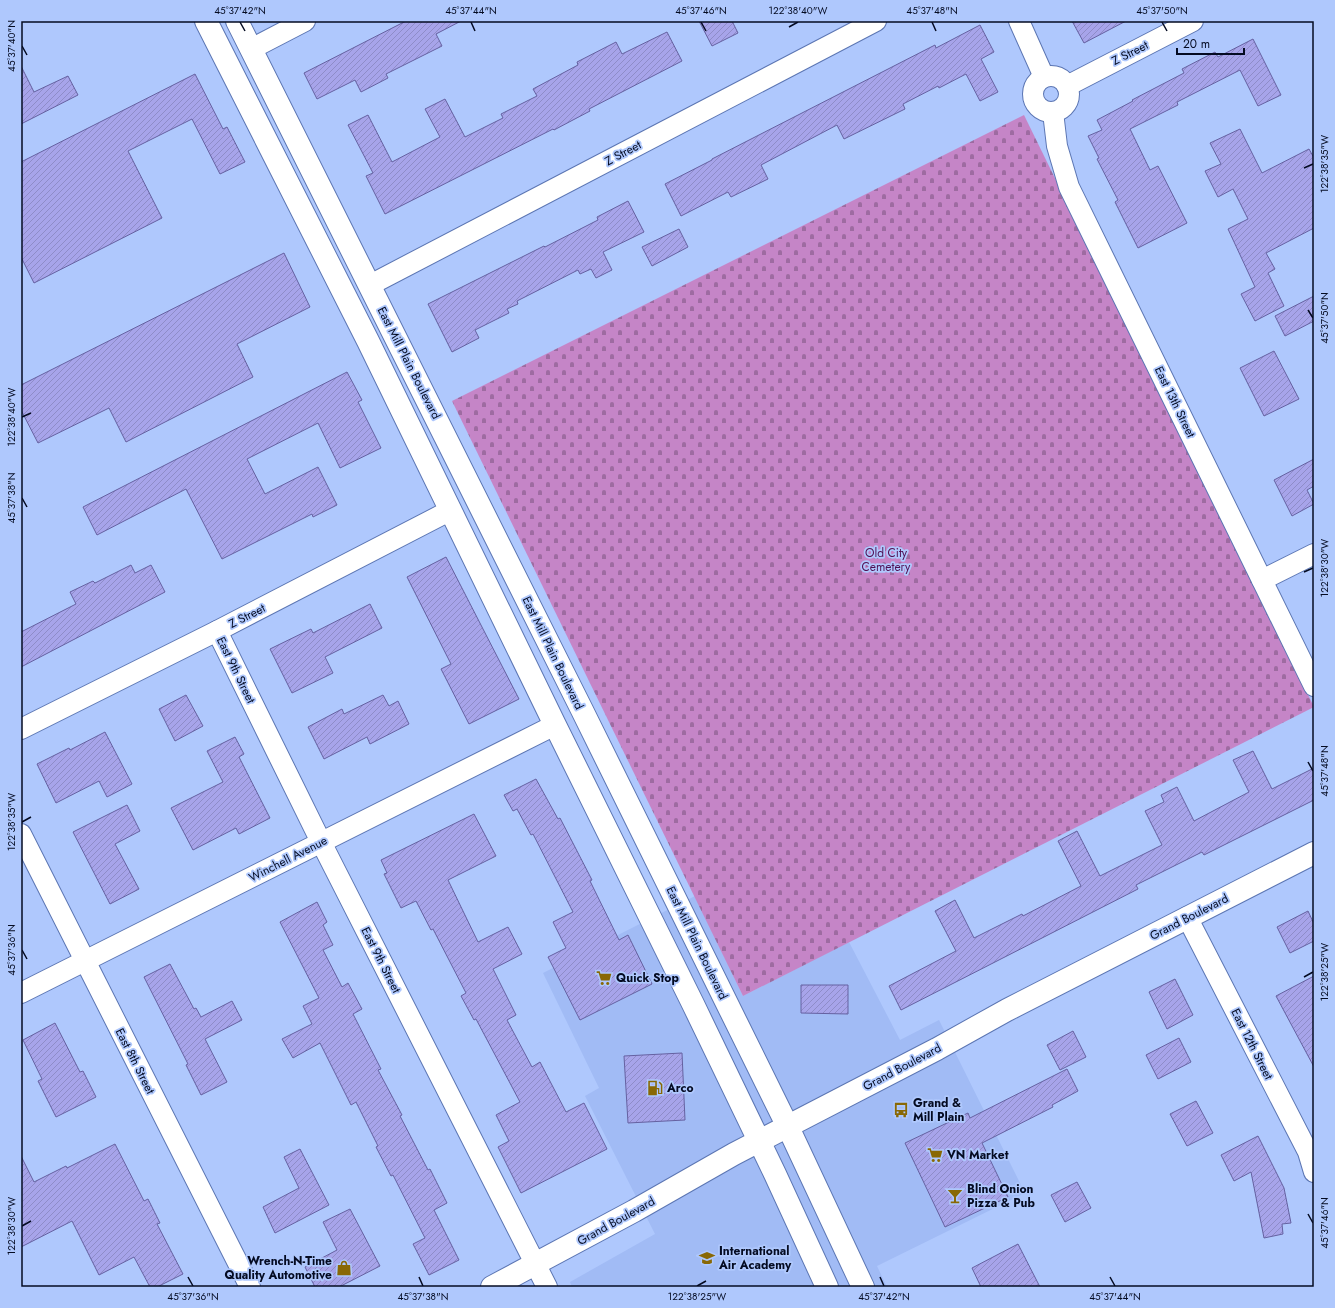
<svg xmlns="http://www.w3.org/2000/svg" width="1335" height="1308" font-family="Jost,sans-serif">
	<defs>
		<pattern id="cemetery-stones" width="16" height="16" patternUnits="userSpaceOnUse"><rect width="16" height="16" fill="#c585c7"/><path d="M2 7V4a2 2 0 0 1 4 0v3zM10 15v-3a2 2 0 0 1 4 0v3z" fill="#9e6ba1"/></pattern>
		<pattern id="building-hatch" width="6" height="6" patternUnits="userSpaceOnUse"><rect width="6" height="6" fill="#a7a4ea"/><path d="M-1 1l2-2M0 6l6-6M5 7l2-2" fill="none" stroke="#8e8cc8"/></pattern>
	</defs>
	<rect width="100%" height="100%" fill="#afc8fd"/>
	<path fill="#a1bbf5" d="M695 896 743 996 849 942 900 1040 939 1020 1025 1193 877 1266 887 1287H572L570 1282 655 1234 585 1096 599 1088 543 973Z"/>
	<path fill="url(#cemetery-stones)" d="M1024 115 1314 707 743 996 452 401Z"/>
	<g fill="url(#building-hatch)" stroke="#6561a1">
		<path d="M406 21H461L436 34 442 46 386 74 388 78 361 92 355 80 317 99 304 73Z"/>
		<path d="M699 21H732L738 33 712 46Z"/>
		<path d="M1072 21H1126L1084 43Z"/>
		<path d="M980 25 994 52 981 59 998 92 980 101 966 74 939 88 938 86 903 104 905 109 844 139 837 125 761 165 768 179 731 197 728 192 681 216 665 184 712 160V159L935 45 936 48Z"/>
		<path d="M667 32 682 61 589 109 590 111 554 130 553 129 385 214 366 176 373 173 348 125 368 115 392 162 440 137 425 109 445 99 465 137 503 118 501 114 537 96 533 89 578 65 577 62 616 42 622 54Z"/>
		<path d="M1253 39 1281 95 1258 106 1240 70 1177 102 1178 105 1130 129 1150 170 1158 166 1187 223 1138 248 1115 202 1118 200 1097 159 1099 158 1088 136 1102 130 1097 120 1133 101 1132 100 1184 73 1182 69 1215 52 1218 57Z"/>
		<path d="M21 66 34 92 68 76 78 95 21 124Z"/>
		<path d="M195 74 223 129 227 127 245 162 220 174 192 119 128 151 162 218 34 283 21 257V162Z"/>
		<path d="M1240 129 1262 173 1309 149 1314 158V228L1266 253 1275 269 1268 273 1284 306 1255 321 1241 294 1255 287 1228 229 1248 219 1233 189 1218 197 1205 171 1221 164 1210 143Z"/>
		<path d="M628 201 644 232 603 252 612 270 596 278 591 269 580 274 578 270 517 301 518 304 507 309 509 313 475 330 479 338 452 352 428 304 544 246 545 247 598 220 597 217Z"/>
		<path d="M679 229 688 247 652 266 642 247Z"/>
		<path d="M284 253 310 307 237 344 253 377 126 442 109 408 38 443 21 410V385Z"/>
		<path d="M1314 296V321L1285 336 1275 316Z"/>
		<path d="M1274 351 1299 399 1264 416 1240 368Z"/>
		<path d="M347 372 362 400 358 402 381 448 340 468 318 423 247 459 265 494 318 467 337 505 313 517 312 514 222 559 186 489 97 535 83 507Z"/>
		<path d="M1314 459V486L1307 490 1314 504 1292 516 1274 480Z"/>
		<path d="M446 557 519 699 469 724 441 669 451 664 407 577Z"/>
		<path d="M131 565 135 573 151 565 165 592 21 667V632L76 604 70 592 93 581 95 583Z"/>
		<path d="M370 604 382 628 325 657 333 673 292 693 270 649 311 629 313 633Z"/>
		<path d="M186 695 203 726 175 741 159 709Z"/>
		<path d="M383 695 389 706 398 701 409 724 370 744 367 737 324 759 308 727 342 709 344 714Z"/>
		<path d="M105 732 132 784 107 797 99 781 56 803 37 764 69 748 70 750Z"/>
		<path d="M235 737 244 754 239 757 270 818 239 834 236 828 193 850 171 808 223 782 207 751Z"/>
		<path d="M1253 751 1272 789 1314 768V800L1204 855 1202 852 1136 885 1138 889 901 1010 889 986 956 951 935 911 955 900 974 938 1022 914 1023 916 1081 886 1058 841 1077 831 1100 876 1162 845 1145 811 1164 802 1161 795 1177 787 1194 821 1249 792 1233 760Z"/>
		<path d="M536 779 558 819 560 818 592 880 590 881 619 940 628 935 652 984 580 1020 548 957 566 948 553 922 573 912 533 834 531 835 517 809 513 811 504 795Z"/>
		<path d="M127 805 140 831 115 844 139 889 110 904 73 832Z"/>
		<path d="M474 814 496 856 448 880 478 942 508 927 522 954 493 969 516 1015 507 1020 532 1067 540 1062 566 1112 584 1103 607 1149 521 1193 498 1147 509 1141 496 1115 520 1102 476 1019 474 1020 461 996 466 993 433 929 431 930 416 901 401 908 384 874 387 873 381 860Z"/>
		<path d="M317 902 327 922 323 925 333 945 323 950 342 987 348 983 362 1009 353 1014 381 1069 378 1070 402 1115 400 1116 428 1170 430 1169 447 1203 434 1210 459 1260 429 1275 413 1244 425 1238 393 1175 391 1176 376 1147 378 1146 356 1102 351 1105 320 1043 293 1058 282 1039 312 1024 303 1006 319 998 280 922Z"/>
		<path d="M1308 911 1314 924V941L1290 953 1277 927Z"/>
		<path d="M170 964 194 1009 196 1008 201 1017 232 1001 242 1020 205 1039 227 1082 201 1095 186 1065 188 1064 144 977Z"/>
		<path d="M1314 976V1067L1276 996Z"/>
		<path d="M1175 979 1193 1015 1167 1029 1149 992Z"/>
		<path d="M801 985H848V1014L801 1013Z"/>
		<path d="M55 1023 80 1072 83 1071 96 1097 56 1117 38 1081 42 1079 23 1040Z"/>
		<path d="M1073 1031 1086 1057 1060 1070 1047 1045Z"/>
		<path d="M1179 1038 1191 1062 1158 1079 1146 1055Z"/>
		<path d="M682 1053 685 1120 628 1123 624 1056Z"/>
		<path d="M1067 1069 1078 1091 1052 1105 1053 1107 982 1143 1008 1197 945 1227 905 1143 968 1113 970 1118Z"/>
		<path d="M1196 1101 1213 1133 1187 1146 1170 1114Z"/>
		<path d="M1258 1136 1284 1188 1291 1223 1282 1224 1283 1234 1264 1238 1251 1172 1234 1181 1221 1155Z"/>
		<path d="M115 1144 144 1201 148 1199 160 1223 157 1224 183 1274 157 1287H150L134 1257 99 1275 72 1221 21 1247V1156L34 1182 66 1166 67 1168Z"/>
		<path d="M300 1149 329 1205 275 1233 263 1207 299 1188 284 1157Z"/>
		<path d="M1077 1182 1091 1208 1065 1222 1051 1195Z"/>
		<path d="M350 1209 380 1266 339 1287H315L305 1267 337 1250 323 1222Z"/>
		<path d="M1018 1244 1040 1287H981L972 1268Z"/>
	</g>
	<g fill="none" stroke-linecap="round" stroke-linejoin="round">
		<defs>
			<g id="minor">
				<path d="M1019 21 1044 77"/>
				<path d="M251 49 305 21"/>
				<circle cx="1051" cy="94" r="18"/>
				<path d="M1067 86 1193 21"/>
				<path d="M1053 112 1057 146 1069 187 1314 686"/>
				<path d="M370 285 876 21"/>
				<path d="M1262 580 1314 554"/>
				<path d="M217 631 321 842 547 1287"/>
				<path d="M21 729 217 631 451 510"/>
				<path d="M21 834 250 1287"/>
				<path d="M1187 917 1308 1152 1314 1172"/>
				<path d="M21 993 555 725"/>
			</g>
			<g id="secondary">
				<path d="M206 21 368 341 555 725 693 1004 775 1174 827 1287"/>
				<path d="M237 21 582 710 788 1127 863 1287"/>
				<path d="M492 1287 634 1211 734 1154 937 1049 1007 1010 1314 853"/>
			</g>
		</defs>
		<use href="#minor" stroke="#5c76b3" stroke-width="22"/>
		<use href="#secondary" stroke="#5c76b3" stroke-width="24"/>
		<use href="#minor" stroke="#fff" stroke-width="20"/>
		<use href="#secondary" stroke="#fff" stroke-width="22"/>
	</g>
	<path fill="none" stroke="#040b22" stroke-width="1.5" d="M240 22 245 31M471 22 475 31M701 22 706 31M932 22 936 31M1162 22 1167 31M789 27 798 22M22 46 27 55M1304 168 1313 164M1308 310 1313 318M22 417 31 413M22 498 27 507M1304 572 1313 568M1308 762 1313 771M22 822 31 817M22 950 27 959M1304 977 1313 972M1308 1214 1313 1223M22 1226 31 1221M188 1277 193 1286M419 1277 423 1286M880 1277 884 1286M1110 1277 1115 1286M697 1286 706 1281"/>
	<defs>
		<symbol id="supermarket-bare" viewBox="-9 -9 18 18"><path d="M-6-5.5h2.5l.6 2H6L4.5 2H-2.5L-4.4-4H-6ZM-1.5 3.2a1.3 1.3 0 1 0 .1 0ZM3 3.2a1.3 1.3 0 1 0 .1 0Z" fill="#896805" stroke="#afc8fd" stroke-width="2.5" paint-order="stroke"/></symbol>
		<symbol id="fuel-bare" viewBox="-9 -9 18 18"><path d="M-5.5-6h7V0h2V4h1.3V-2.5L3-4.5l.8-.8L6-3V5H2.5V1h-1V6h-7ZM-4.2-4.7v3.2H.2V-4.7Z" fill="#896805" stroke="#afc8fd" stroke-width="2.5" paint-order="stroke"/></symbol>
		<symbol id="bus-bare" viewBox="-9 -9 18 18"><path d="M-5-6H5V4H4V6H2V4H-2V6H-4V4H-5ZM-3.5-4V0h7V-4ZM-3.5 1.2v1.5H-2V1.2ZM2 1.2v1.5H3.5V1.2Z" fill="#896805" stroke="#afc8fd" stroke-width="2.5" paint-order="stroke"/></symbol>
		<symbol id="bar-bare" viewBox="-9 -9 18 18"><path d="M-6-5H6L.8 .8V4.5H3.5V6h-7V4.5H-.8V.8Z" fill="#896805" stroke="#afc8fd" stroke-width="2.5" paint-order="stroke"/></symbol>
		<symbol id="school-bare" viewBox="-9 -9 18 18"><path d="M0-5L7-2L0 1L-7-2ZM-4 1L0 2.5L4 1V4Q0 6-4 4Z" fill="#896805" stroke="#afc8fd" stroke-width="2.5" paint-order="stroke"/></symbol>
		<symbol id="shop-bare" viewBox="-9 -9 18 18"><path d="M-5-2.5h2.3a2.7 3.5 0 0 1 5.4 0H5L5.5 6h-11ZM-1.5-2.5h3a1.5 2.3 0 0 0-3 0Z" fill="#896805" stroke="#afc8fd" stroke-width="2.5" paint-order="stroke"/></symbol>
	</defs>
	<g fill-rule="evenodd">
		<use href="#supermarket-bare" x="593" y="967" width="22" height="22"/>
		<use href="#fuel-bare" x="644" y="1077" width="22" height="22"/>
		<use href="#bus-bare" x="890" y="1099" width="22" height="22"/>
		<use href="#supermarket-bare" x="924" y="1144" width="22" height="22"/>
		<use href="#bar-bare" x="944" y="1185" width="22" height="22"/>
		<use href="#school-bare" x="696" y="1247" width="22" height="22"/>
		<use href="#shop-bare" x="333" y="1257" width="22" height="22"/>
	</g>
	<g text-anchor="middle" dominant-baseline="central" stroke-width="3.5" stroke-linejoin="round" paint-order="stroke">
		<g font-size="12" fill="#040b22" stroke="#afc8fd">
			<text transform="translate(1130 53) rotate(-27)">Z Street</text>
			<text transform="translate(623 153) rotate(-28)">Z Street</text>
			<text transform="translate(409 363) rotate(63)">East Mill Plain Boulevard</text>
			<text transform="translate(1175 402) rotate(64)">East 13th Street</text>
			<text transform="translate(247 616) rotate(-27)">Z Street</text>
			<text transform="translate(553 653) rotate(64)">East Mill Plain Boulevard</text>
			<text transform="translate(236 670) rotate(64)">East 9th Street</text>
			<text transform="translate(288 859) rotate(-27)">Winchell Avenue</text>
			<text transform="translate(1189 917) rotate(-27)">Grand Boulevard</text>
			<text transform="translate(697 943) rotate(64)">East Mill Plain Boulevard</text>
			<text transform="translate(381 960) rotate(63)">East 9th Street</text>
			<text transform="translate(1252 1044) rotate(63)">East 12th Street</text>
			<text transform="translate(135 1061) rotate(63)">East 8th Street</text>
			<text transform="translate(902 1067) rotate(-28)">Grand Boulevard</text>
			<text transform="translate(616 1221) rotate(-29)">Grand Boulevard</text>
		</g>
		<g font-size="12" fill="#501054" stroke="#afc8fd">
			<text x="886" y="553">Old City<tspan x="886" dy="14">Cemetery</tspan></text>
		</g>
		<g font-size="12" font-weight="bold" fill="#040b22" stroke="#afc8fd" text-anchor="start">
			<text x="616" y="978">Quick Stop</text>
			<text x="667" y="1088">Arco</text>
			<text x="913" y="1103">Grand &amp;<tspan x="913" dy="14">Mill Plain</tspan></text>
			<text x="947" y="1155">VN Market</text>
			<text x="967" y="1189">Blind Onion<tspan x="967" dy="14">Pizza &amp; Pub</tspan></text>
			<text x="719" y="1251">International<tspan x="719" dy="14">Air Academy</tspan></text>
			<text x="332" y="1261" text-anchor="end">Wrench-N-Time<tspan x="332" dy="14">Quality Automotive</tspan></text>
		</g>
	</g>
	<rect width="1335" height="1308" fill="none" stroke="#afc8fd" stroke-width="44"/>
	<path d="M1177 48v6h67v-6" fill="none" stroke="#040b22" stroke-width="2"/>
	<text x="1183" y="48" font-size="12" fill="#040b22" stroke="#afc8fd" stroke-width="3" paint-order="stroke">20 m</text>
	<rect x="22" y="22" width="1291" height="1264" fill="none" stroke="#040b22" stroke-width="1.5"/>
	<g font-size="10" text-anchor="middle" fill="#040b22">
		<text x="240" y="14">45°37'42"N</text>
		<text x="471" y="14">45°37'44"N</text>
		<text x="701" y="14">45°37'46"N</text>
		<text x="798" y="14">122°38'40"W</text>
		<text x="932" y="14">45°37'48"N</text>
		<text x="1162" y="14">45°37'50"N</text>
		<text transform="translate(11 46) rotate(-90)" y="4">45°37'40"N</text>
		<text transform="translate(1324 164) rotate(-90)" y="4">122°38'35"W</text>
		<text transform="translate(1324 318) rotate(-90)" y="4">45°37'50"N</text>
		<text transform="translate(11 417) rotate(-90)" y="4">122°38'40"W</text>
		<text transform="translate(11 498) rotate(-90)" y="4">45°37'38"N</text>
		<text transform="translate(1324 568) rotate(-90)" y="4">122°38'30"W</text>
		<text transform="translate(1324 771) rotate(-90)" y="4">45°37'48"N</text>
		<text transform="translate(11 822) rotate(-90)" y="4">122°38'35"W</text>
		<text transform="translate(11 950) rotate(-90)" y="4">45°37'36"N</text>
		<text transform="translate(1324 972) rotate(-90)" y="4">122°38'25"W</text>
		<text transform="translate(1324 1223) rotate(-90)" y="4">45°37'46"N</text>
		<text transform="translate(11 1226) rotate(-90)" y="4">122°38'30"W</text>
		<text x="193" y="1300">45°37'36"N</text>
		<text x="423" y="1300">45°37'38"N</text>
		<text x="697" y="1300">122°38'25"W</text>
		<text x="884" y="1300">45°37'42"N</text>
		<text x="1115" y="1300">45°37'44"N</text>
	</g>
</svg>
